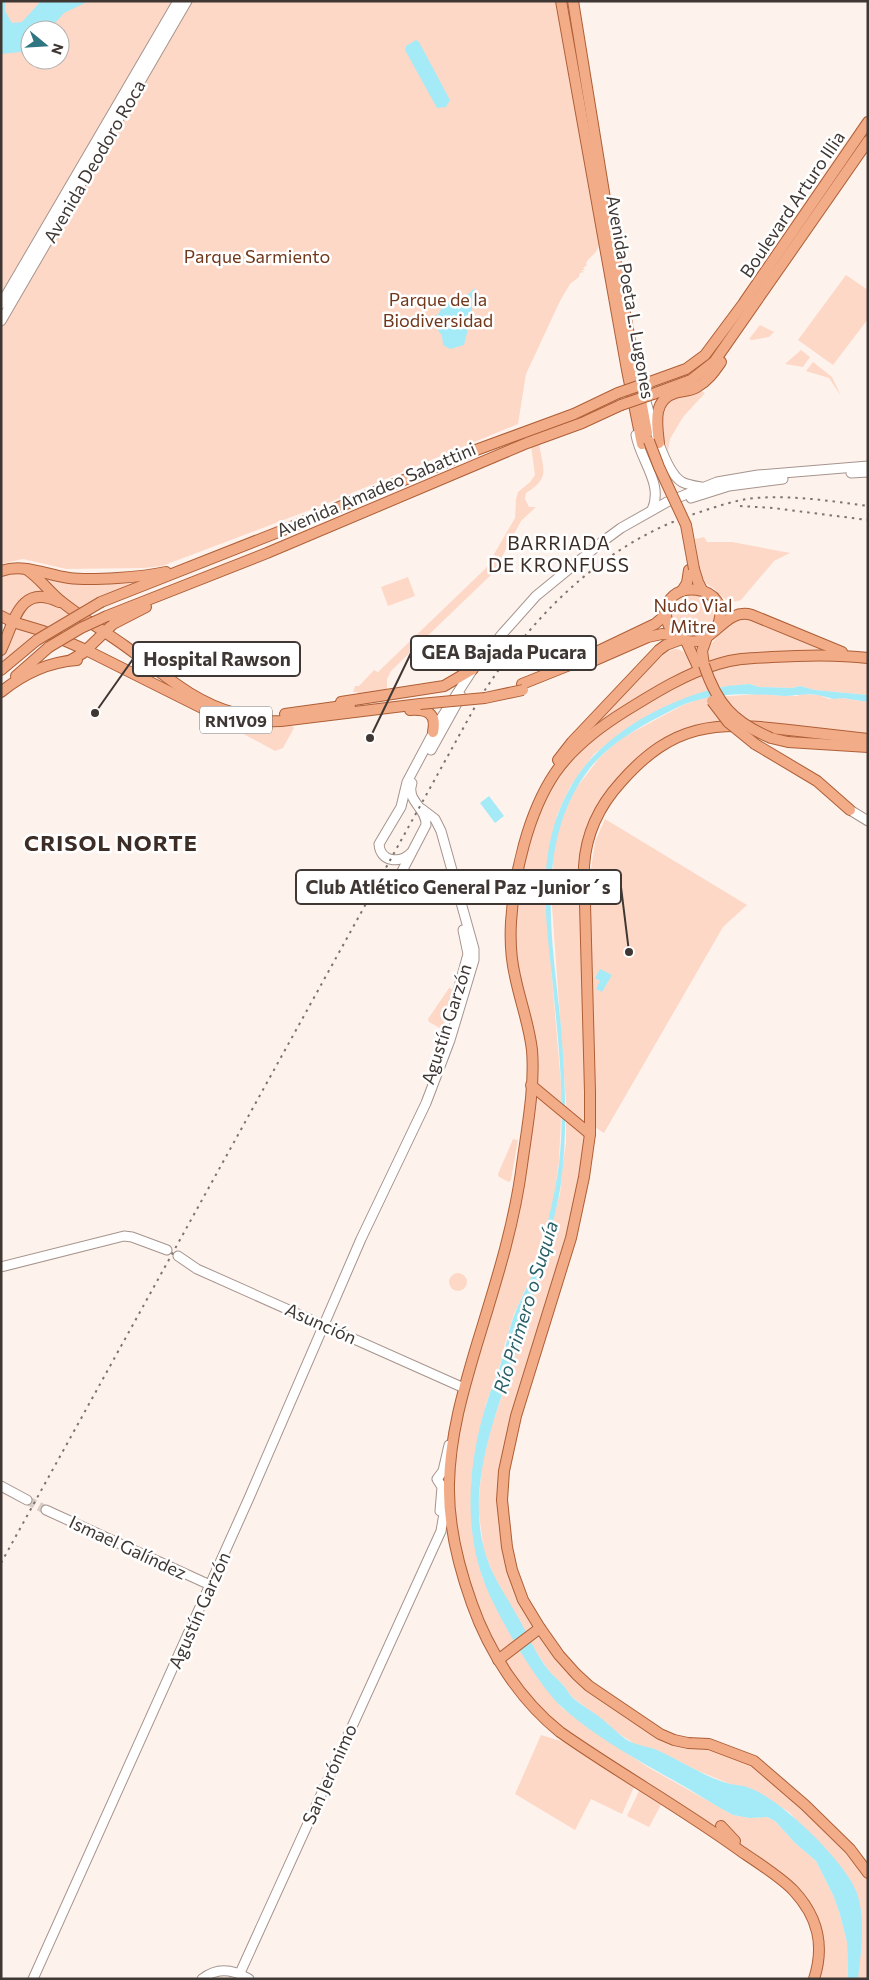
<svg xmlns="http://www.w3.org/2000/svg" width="869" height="1980" font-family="Commissioner,sans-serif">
	<rect width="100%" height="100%" fill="#fef2ed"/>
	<g fill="#fed8c7" fill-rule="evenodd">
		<path d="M1 1H557L599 245C597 254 590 256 586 263L587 265 583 268 585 270H581L584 272 580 273 579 277 570 284 560 301 526 374 518 424 323 505 162 566 144 568 66 569 23 559 1 564ZM30 30H60V60H30Z"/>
		<path d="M846 275 868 290V319L833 365 798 340Z"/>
		<path d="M760 325 774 332 769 337 752 340 749 339Z"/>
		<path d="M801 350 810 357 803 367 785 364Z"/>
		<path d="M813 362 832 377 841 396 829 378 806 371Z"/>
		<path d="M695 388 705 393 683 417 670 439 668 451 658 420 662 404Z"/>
		<path d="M539 443C543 470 551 477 526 493L525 499 529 507H536L521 521 494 572 391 671 387 679V691L358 695V692H353L355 686H359L374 670 378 672 486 568 515 518 516 499 518 492 530 482 535 475 531 446Z"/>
		<path d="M704 537 707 542H732L790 553 774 561 741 600C730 604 725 600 717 592 714 588 711 587 708 585 699 578 697 550 695 539Z"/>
		<path d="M10 570H21L48 593C27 596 22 596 12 617L1 610V579Z"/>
		<path d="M40 574 165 575 79 608 66 600Z"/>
		<path d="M408 577 415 596 388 606 381 587Z"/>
		<path d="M698 593C718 605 720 612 708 633L687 638 673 627C668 603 674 596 698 593Z"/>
		<path d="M32 601 53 603 73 613 49 627 17 619Z"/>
		<path d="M739 619 752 620 824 651 709 665 707 650 708 648 726 626Z"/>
		<path d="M16 626 37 632 1 664V657Z"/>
		<path d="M674 649C686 649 689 659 692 669L590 731 660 655Z"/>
		<path d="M868 658V695L815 690 800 686 792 688 759 687 750 684 721 687 705 692 653 713 631 726 594 754 570 787 557 815 545 895 562 1096 559 1161 553 1203 533 1273 514 1314 504 1347 502 1359 486 1404 471 1482 473 1538 482 1577 500 1614 546 1688 561 1707 588 1727 646 1766 733 1815 749 1818 767 1817 775 1821 795 1843 816 1861 834 1897 840 1915 847 1942 848 1979H814L820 1943 795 1892 560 1732 498 1660 456 1555 451 1449 511 1227 532 1070 514 972 516 878 550 783 606 724 722 662Z"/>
		<path d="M758 694 786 696H797L801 694 819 695 829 699 841 698 868 702V739L701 728 632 770 588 836 589 1150 551 1301 502 1485 518 1586 568 1666 660 1734 688 1743 754 1761 868 1873V1979H858L849 1878 840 1866 789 1812 749 1788 730 1784 696 1770 654 1749 636 1745 612 1729 608 1724 572 1697 562 1684 551 1674 536 1652 494 1576 484 1551 478 1508 482 1465 491 1428 531 1309 538 1275 560 1194 562 1172 566 1142V1103L551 892 554 845 564 813 574 791 600 757 620 739 683 705 703 698Z"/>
		<path d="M230 723 292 726 294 728 283 748 275 751 229 726Z"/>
		<path d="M605 819 747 905 723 927 604 1133 596 1128 588 889 595 842Z"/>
		<path d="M449 988 454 990 443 1027 440 1028 429 1022 428 1019Z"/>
		<path d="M513 1139 518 1140 511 1180 509 1182 499 1177 498 1174Z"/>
		<circle cx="458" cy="1282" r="9"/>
		<path d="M541 1735 574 1745 634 1787 622 1814 591 1799 575 1830 515 1794Z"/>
		<path d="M640 1789 661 1805 649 1827 627 1816Z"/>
	</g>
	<g fill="#a5eaf7">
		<path d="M1 1H5V11L12 23 22 22 41 1H89L64 13 49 30H30V51L1 54Z"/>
		<path d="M416 40 419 42 450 100 446 107 437 108 405 50 406 46Z"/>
		<path d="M475 288 470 321 464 345 450 349 443 345 442 336 435 326 418 328 416 323C428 316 444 321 441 300 456 306 464 298 475 288Z"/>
		<path d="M241 641 256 642 258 649 253 656 236 655Z"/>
		<path d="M750 684 759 687 792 688 800 686 815 690 868 695V702C859 701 851 699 842 698 839 698 837 699 834 699 833 699 819 695 818 695 805 693 796 696 784 696 756 694 726 692 698 700 681 704 667 713 651 721 628 734 606 748 590 768 532 843 553 941 561 1027 565 1079 568 1131 561 1183 557 1214 546 1244 538 1275 535 1286 534 1297 531 1308 508 1391 452 1490 494 1575 500 1588 508 1599 515 1612 527 1632 535 1654 550 1672 556 1679 556 1677 562 1684 566 1688 569 1694 573 1698 581 1705 592 1711 601 1718 610 1725 617 1733 627 1740 637 1746 649 1746 659 1751 683 1762 705 1777 730 1784 735 1785 741 1785 747 1787 779 1797 846 1862 857 1893 866 1920 861 1952 858 1979H848L847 1942 840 1915 834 1897 816 1861 795 1843 775 1821 767 1817 749 1818 733 1815C712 1804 693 1791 673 1780 637 1760 594 1736 563 1708 538 1686 494 1611 483 1579 463 1523 469 1458 487 1402 491 1388 497 1376 501 1363 506 1347 508 1331 514 1316 519 1301 528 1287 533 1272 545 1237 554 1200 559 1164 566 1102 558 1039 552 977 545 911 536 849 570 788 598 736 666 699 722 687 731 685 740 685 750 684Z"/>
		<path d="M489 796 504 816 495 823 480 803Z"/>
		<path d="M600 969 612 975 602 992 596 989 600 981 595 978Z"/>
	</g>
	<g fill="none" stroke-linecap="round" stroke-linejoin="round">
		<path stroke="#d8cdc8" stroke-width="9" stroke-dasharray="9 4.5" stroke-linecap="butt" d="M27 1500 46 1510"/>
		<defs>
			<g id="secondary">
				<path d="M1 304 178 1"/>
				<path d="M1 321 187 1"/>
				<path d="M643 392C650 413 663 471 682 482 688 485 695 486 701 487"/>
				<path d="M636 435C640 460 664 484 652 510"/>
				<path d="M851 473 868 472"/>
				<path d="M691 498 729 486 783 479"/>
				<path d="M431 750 461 696"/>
				<path d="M850 810 868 821"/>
				<path d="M411 853C400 864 380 862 379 844L401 807 407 782 440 720 473 669 503 633 536 596 602 542 621 528 667 502 717 482 758 475 868 466"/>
				<path d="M399 877 426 825C427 808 405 800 412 783"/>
				<path d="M456 998 468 954 463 930"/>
				<path d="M178 1256 197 1269 464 1388"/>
				<path d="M1 1267 124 1236 132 1237 167 1250"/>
				<path d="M1 1486 27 1500"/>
				<path d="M46 1510 210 1585"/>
				<path d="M440 1511 442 1487 437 1479 443 1471 449 1445"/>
				<path d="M240 1973 441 1531 446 1502"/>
				<path d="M33 1979 249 1498 361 1239 426 1103 450 1040 474 960V949L441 831 435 819 422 809"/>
				<path d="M202 1979C217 1967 233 1969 249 1979"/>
			</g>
			<g id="primary">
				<path d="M561 1 627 370 642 444"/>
				<path d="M573 1 612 242 647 433"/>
				<path d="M650 382 686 369 705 355 743 304 868 122"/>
				<path d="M653 394 691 380 714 362 868 141"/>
				<path d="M659 443C657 425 652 400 675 393 682 391 691 391 697 387 708 381 714 372 721 362"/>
				<path d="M26 569C40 578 49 592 62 602 82 618 104 631 125 646 160 671 192 702 235 713"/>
				<path d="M694 569 698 582 702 590"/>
				<path d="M1 571C24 563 46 575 69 578 92 581 143 577 166 572"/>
				<path d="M682 591 687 583 689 570"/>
				<path d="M101 602 291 527 476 450 574 414 618 393"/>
				<path d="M1 616 13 622 43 631 86 650 210 712 226 717 250 722 281 721 420 704"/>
				<path d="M107 616 267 553 527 443 582 423 621 405"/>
				<path d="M716 629C740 582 656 574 667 621 670 630 676 637 685 640 713 650 723 606 752 615L842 652"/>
				<path d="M686 641 698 667"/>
				<path d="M1 650C14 624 19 582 59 602"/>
				<path d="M71 660 83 653 113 624 146 607"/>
				<path d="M584 665 648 637 662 634 676 635"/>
				<path d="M704 665 702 651 707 637"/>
				<path d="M1 670 37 640"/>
				<path d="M16 676 49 647"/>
				<path d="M522 684 567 666 655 624 662 618 667 610"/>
				<path d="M1 692C23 674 49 662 77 660"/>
				<path d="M341 702 444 686 473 669"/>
				<path d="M410 710C427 709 437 713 433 732"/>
				<path d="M285 714 350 705"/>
				<path d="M771 738 788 742 868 747"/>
				<path d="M868 739C841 736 815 733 789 730 715 721 673 723 621 782 599 806 586 834 584 866L590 1092V1134L584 1177 571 1238 516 1416 504 1471 502 1500 507 1547 512 1570 523 1600 540 1628 559 1655 576 1674 589 1686 660 1734 674 1740 688 1743 709 1744 754 1761 805 1805 850 1849 868 1873"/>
				<path d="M755 744 817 781 850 810"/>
				<path d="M558 760 572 742 659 650 666 645 682 639"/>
				<path d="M531 1085 590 1134"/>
				<path d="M498 1660 540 1628"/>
				<path d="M721 1826 735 1841"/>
				<path d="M814 1979C825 1945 818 1917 794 1891 782 1878 757 1862 742 1852 683 1809 620 1774 560 1732 520 1700 489 1652 472 1604 458 1565 448 1526 449 1484 450 1435 463 1391 477 1344 495 1285 514 1227 522 1165 527 1128 535 1087 532 1050 529 1024 520 1001 515 976 511 959 510 940 511 922 514 874 528 813 555 773 573 747 601 726 627 710 656 692 685 674 718 664 736 658 754 658 772 657 805 655 836 654 868 658"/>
			</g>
		</defs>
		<use href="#secondary" stroke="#a6948c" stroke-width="11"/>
		<use href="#primary" stroke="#ae5f36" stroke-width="12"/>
		<use href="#secondary" stroke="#fff" stroke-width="9"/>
		<use href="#primary" stroke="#f2ac88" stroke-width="10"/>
		<g stroke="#7d7470" stroke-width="2" stroke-dasharray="2.5 5" stroke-linecap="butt">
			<path d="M740 506 773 508 868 520"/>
			<path d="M1 1563 481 696C534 614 605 542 700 512 718 506 736 500 755 498 793 495 830 501 868 506"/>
		</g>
		<defs>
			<g id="primary-bridge">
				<path d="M618 393 650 382"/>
				<path d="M621 405 653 394"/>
				<path d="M649 441 659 467 686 525 694 569"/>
				<path d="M37 640 101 602"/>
				<path d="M49 647 81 628 107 616"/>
				<path d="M704 665C717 704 733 722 771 738"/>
				<path d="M712 701 728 722 755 744"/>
				<path d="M420 704 485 698 523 690"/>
			</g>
		</defs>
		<use href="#primary-bridge" stroke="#ae5f36" stroke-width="12" stroke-linecap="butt"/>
		<use href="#primary-bridge" stroke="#f2ac88" stroke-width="10"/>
	</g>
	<g text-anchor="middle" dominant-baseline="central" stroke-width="5" stroke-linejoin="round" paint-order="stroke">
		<rect fill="#fff" stroke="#787370" stroke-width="1" x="200" y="706.5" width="72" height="27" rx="4"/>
		<g font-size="16" font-weight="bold" fill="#3e3733">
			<text x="236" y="720">RN1V09</text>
		</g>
		<g font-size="18" fill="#3e3733" stroke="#fff">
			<text transform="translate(94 161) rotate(-60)">Avenida Deodoro Roca</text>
			<text transform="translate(792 204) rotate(-56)">Boulevard Arturo Illia</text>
			<text transform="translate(631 297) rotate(80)">Avenida Poeta L. Lugones</text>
			<text transform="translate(376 489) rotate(-23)">Avenida Amadeo Sabattini</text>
			<text transform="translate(446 1024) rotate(-72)">Agustín Garzón</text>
			<text transform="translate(321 1323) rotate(24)">Asunción</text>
			<text transform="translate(128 1547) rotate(25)">Ismael Galíndez</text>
			<text transform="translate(199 1610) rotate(-66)">Agustín Garzón</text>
			<text transform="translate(329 1774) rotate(-66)">San Jerónimo</text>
		</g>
		<g font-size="18" fill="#70371b" stroke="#fff">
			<text x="257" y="256">Parque Sarmiento</text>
			<text x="438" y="299">Parque de la<tspan x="438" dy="21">Biodiversidad</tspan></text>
			<text x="693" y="605">Nudo Vial<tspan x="693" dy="21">Mitre</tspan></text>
		</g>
		<g font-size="19" letter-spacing="1" fill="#3c2e27" stroke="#fff">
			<text x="559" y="542">BARRIADA<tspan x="559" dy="22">DE KRONFUSS</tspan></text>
		</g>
		<g font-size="19" font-style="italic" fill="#296069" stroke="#fff">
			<text transform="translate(525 1307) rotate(-73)">Río Primero o Suquía</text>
		</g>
		<g font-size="22" font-weight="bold" letter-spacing="1" fill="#3c2e27" stroke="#fff">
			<text x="111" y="842">CRISOL NORTE</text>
		</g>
	</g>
	<path fill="none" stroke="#3e3733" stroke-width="2" d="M370 738L411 653M95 713L133 659M629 952L621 887"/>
	<g fill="#3e3733" stroke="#fff" stroke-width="2">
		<circle cx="370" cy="738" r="5"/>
		<circle cx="95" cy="713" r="5"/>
		<circle cx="629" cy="952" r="5"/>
	</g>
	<g fill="#fff" stroke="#3e3733" stroke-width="2">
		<rect x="411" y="636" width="185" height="34" rx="5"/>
		<rect x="133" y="642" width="167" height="34" rx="5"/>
		<rect x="296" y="870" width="325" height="34" rx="5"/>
	</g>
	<g font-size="19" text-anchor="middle" font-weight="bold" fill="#3e3733">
		<text x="504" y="659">GEA Bajada Pucara</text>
		<text x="217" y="666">Hospital Rawson</text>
		<text x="458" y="894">Club Atlético General Paz -Junior´s</text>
	</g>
	<rect width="869" height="1980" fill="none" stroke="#3e3733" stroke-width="5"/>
	<g transform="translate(45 45) rotate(108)"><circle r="24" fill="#ffffff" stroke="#b2afad"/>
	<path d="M0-4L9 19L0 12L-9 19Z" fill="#2f7682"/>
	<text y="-8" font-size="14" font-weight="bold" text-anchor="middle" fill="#3e3733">N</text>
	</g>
</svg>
